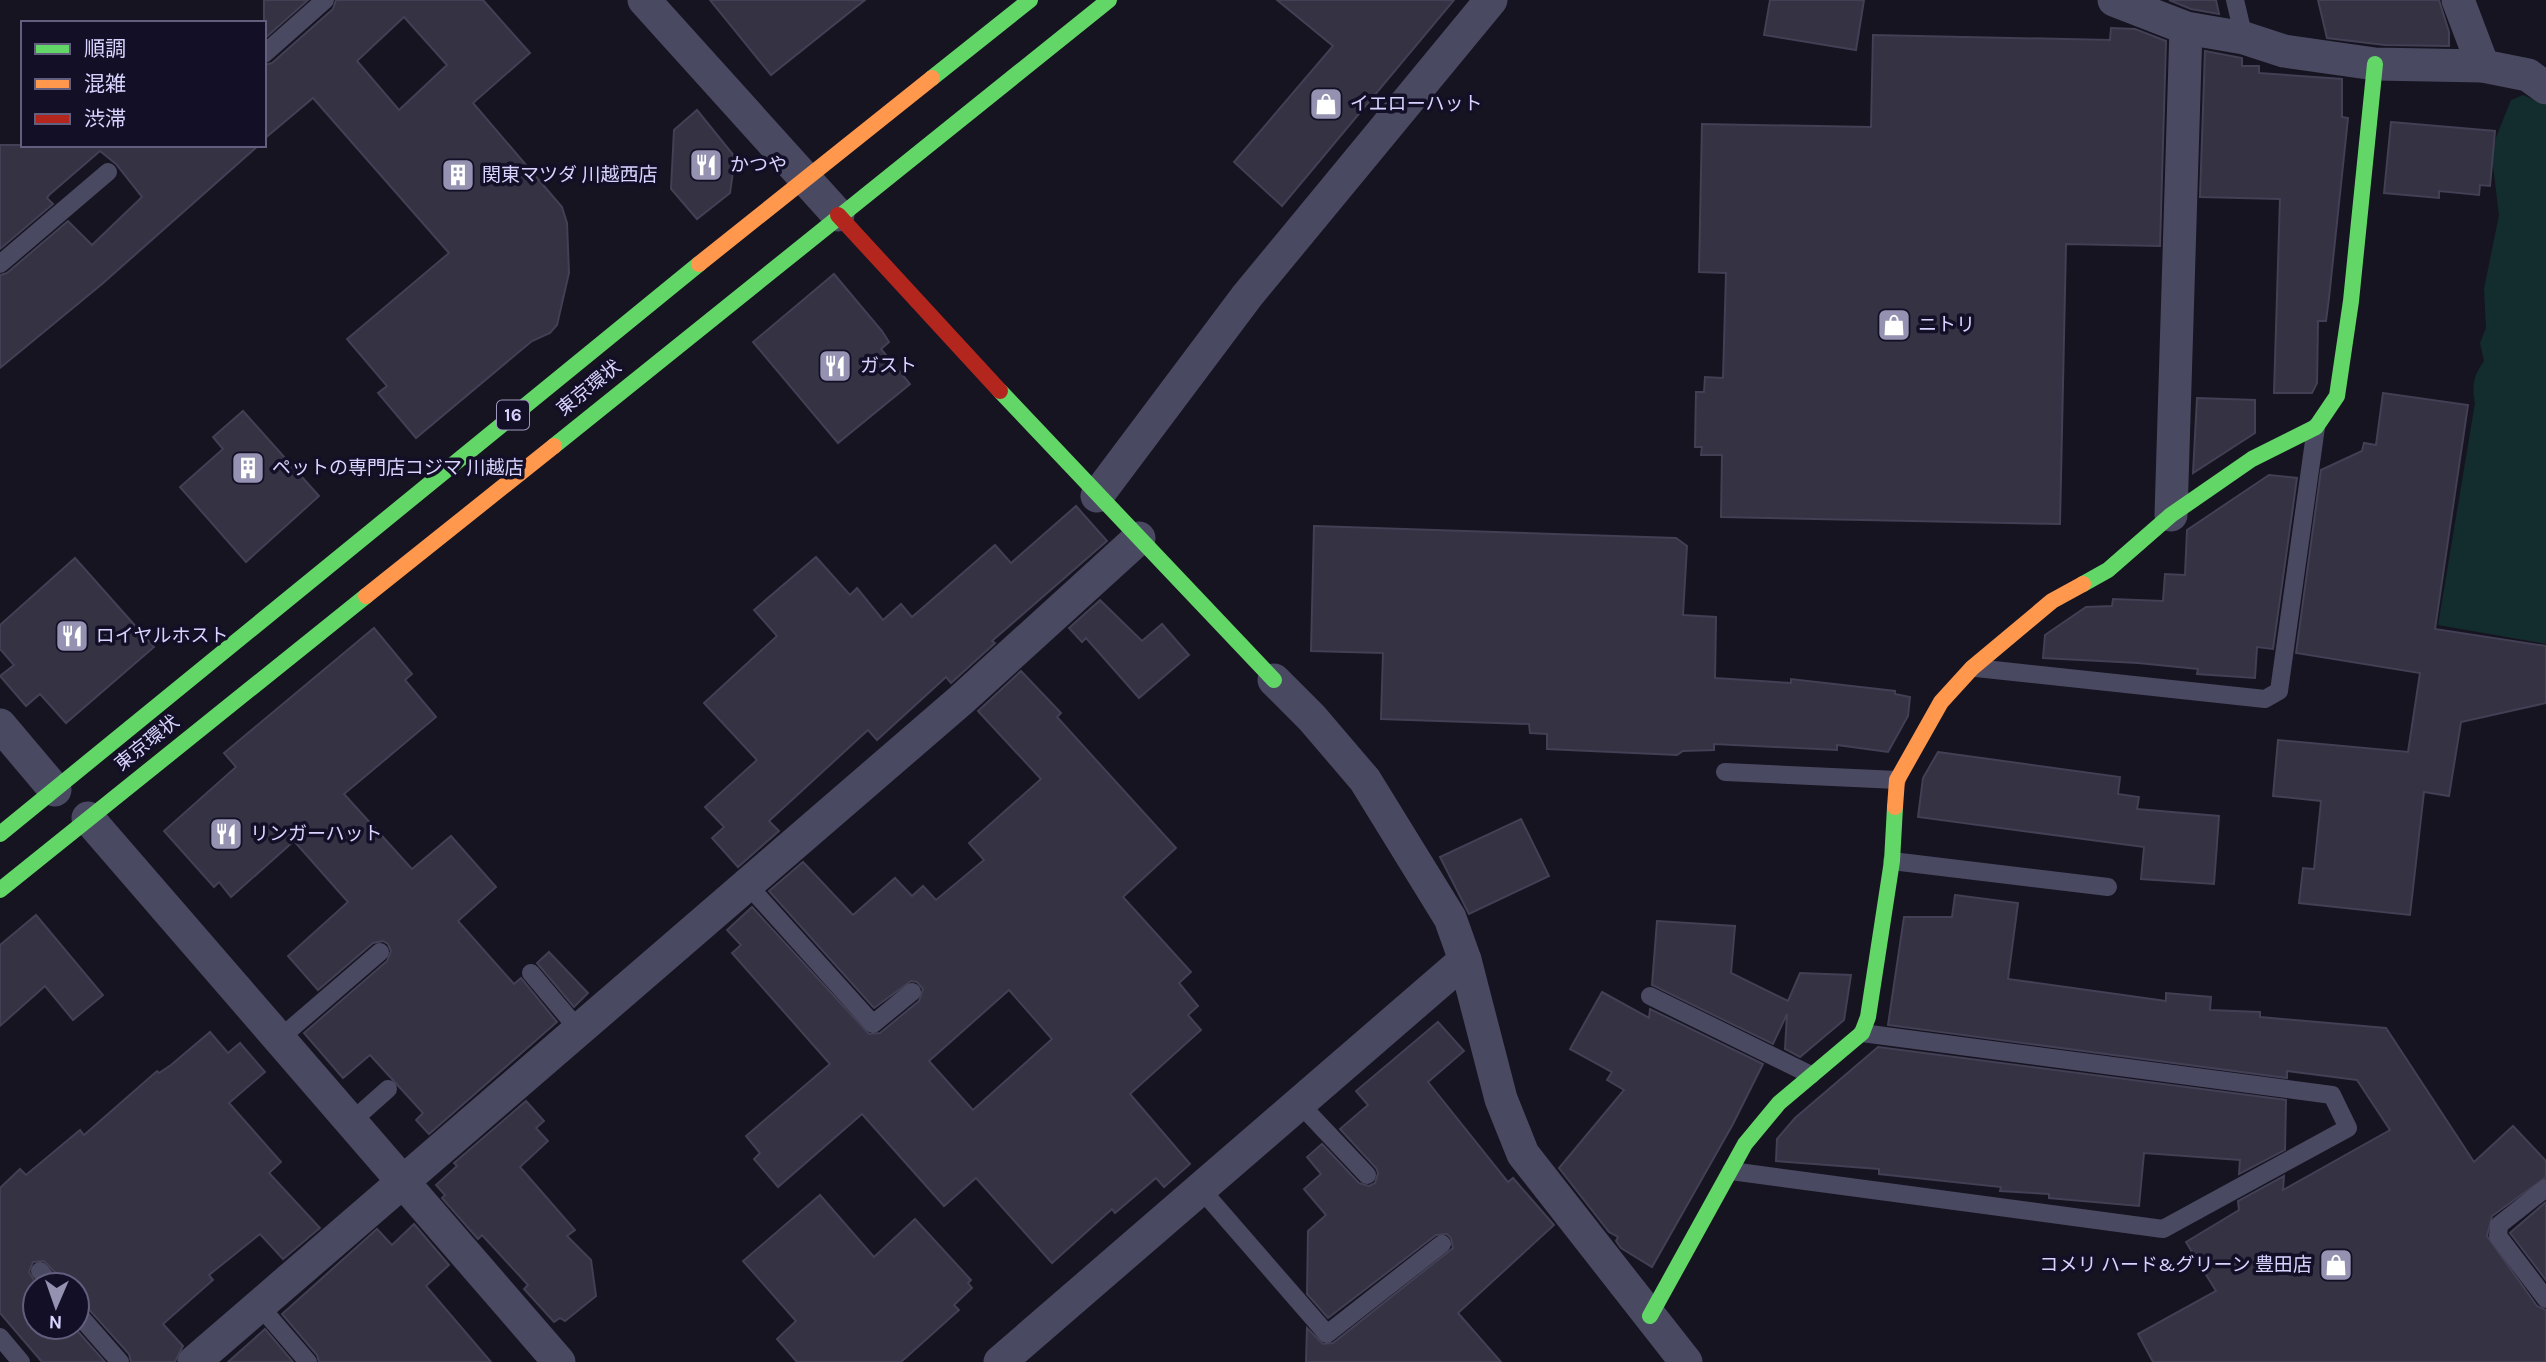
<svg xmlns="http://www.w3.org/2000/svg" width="2546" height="1362" font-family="Karla,'Noto Sans JP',sans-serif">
	<rect width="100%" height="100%" fill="#161421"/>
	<path fill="#132c2d" d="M2523 95 2546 105V644L2438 625 2475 403C2471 386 2474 375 2484 361L2480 343 2486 328 2484 289 2499 215 2491 150 2511 100Z"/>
	<g fill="#343243" stroke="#433f54" stroke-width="2" fill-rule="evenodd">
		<path d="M264 0H308L264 39Z"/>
		<path d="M336 0H483L530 53 473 103 562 207 567 223 569 273 557 325 550 333 532 341 416 438 378 393 387 386 347 339 449 253 313 98 264 139V65L272 63 333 9ZM404 17 447 65 399 110 357 61Z"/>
		<path d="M710 0H865L771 75Z"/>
		<path d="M1277 0H1454L1282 206 1234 162 1333 46Z"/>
		<path d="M1770 0H1864L1856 50 1764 35Z"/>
		<path d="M2169 0H2216L2219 14 2191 9Z"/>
		<path d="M2318 0H2439L2449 32V46L2385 45 2327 38Z"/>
		<path d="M2111 28 2135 29 2166 41 2160 246 2066 244 2060 524 1721 517 1722 455H1701L1702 447H1695L1696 392H1704L1705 377 1723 378 1726 273 1699 272 1702 124 1871 127 1873 35 2110 40Z"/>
		<path d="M2205 51 2242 58V66H2259V73L2342 79V117L2348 118 2329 298 2326 321H2318L2317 383 2312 393H2274L2280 199 2200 197Z"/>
		<path d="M697 110 735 157 730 193 697 219 671 189 674 130Z"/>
		<path d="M2391 122 2495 131 2490 186 2480 185 2479 195 2439 191V198L2384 193Z"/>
		<path d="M0 145H259L102 284 0 368V275L7 273 68 221 92 245 142 197 116 164 100 151 49 195 47 198 53 204 0 249Z"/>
		<path d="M834 274 882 331 889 342 881 349 910 384 838 443 753 342Z"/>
		<path d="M2383 393 2468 405 2435 629 2546 646V703L2461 722 2449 796 2424 792 2410 915 2299 903 2303 868 2314 869 2321 801 2273 796 2278 740 2408 752 2420 673 2296 653 2321 470 2362 451 2364 443 2376 445Z"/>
		<path d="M2197 398 2255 400V433L2193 473Z"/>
		<path d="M243 411 319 496 246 562 180 487 223 449 213 437Z"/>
		<path d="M2269 475 2297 478 2273 649 2257 647 2255 678 2197 674 2198 669 2138 663 2043 658 2045 635 2086 607 2112 606 2113 599 2163 601 2165 574 2185 575 2187 530Z"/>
		<path d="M1076 506 1107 541 992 641 995 643 951 683 946 677 877 740 868 730 769 821 779 831 738 867 712 838 724 827 705 807 757 760 704 703 777 636 754 610 816 557 850 595 857 588 883 620 901 604 912 617 995 545 1011 563Z"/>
		<path d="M1314 526 1676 538 1687 546 1683 615 1716 617 1715 678 1791 683V679L1895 691V694L1910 697 1908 716 1888 752 1837 745V750L1714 744V750L1683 751 1677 755 1547 749V734L1530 733 1529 724 1381 719 1383 653 1311 651Z"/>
		<path d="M75 558 154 647 66 723 40 694 26 706 0 676 14 665 0 649V625Z"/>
		<path d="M1100 600 1142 641 1162 624 1189 655 1139 698 1086 638 1082 642 1069 628Z"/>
		<path d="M374 628 412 674 405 680 436 717 344 794 412 869 451 836 496 887 458 921 514 984 521 978 557 1022 429 1134 416 1120 423 1113 370 1055 343 1078 304 1033 387 961 391 951 388 944 383 941 373 943 318 990 288 956 348 902 294 841 231 897 219 882 214 887 164 831 236 767 224 753Z"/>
		<path d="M1021 671 1061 713 1057 717 1176 848 1123 897 1191 972 1179 983 1198 1006 1188 1015 1201 1030 1130 1094 1190 1164 1164 1187 1156 1178 1115 1213 1112 1209 1052 1263 976 1178 944 1206 862 1114 778 1187 754 1159 760 1153 746 1136 830 1064 732 953 741 945 727 930 752 907 869 1034 880 1033 919 1001 923 989 917 982 911 981 874 1008 769 891 803 862 853 915 895 878 912 896 923 886 936 900 984 860 969 843 1041 779 978 711ZM1009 990 1052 1039 973 1110 929 1061Z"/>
		<path d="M1938 752 2120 777 2118 794 2139 797 2137 809 2219 816 2214 884 2141 879 2144 847 1918 817 1923 778Z"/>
		<path d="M1521 819 1549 876 1469 914 1440 857Z"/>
		<path d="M1955 895 2018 903 2008 979 2166 1001V993L2211 997 2210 1010 2260 1012V1017L2386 1028 2474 1162 2513 1126 2546 1161V1177L2492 1216 2487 1236 2537 1306 2546 1310V1362H2153L2138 1334 2216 1291 2186 1242 2239 1210 2238 1201 2284 1176 2283 1190 2390 1130 2357 1080 2287 1071V1078L1888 1025 1904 917H1952Z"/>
		<path d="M36 915 103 995 73 1020 45 986 0 1026V945Z"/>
		<path d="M1657 921 1735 926 1731 973 1788 1001 1800 973 1851 975 1844 1020 1800 1057 1785 1049 1787 1014 1773 1044 1652 985Z"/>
		<path d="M549 952 588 993 574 1007 537 963Z"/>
		<path d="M1602 992 1649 1018 1650 1009 1763 1064 1733 1124 1652 1267 1621 1248 1616 1241 1618 1237 1609 1232 1559 1168 1624 1090 1607 1080 1612 1072 1570 1049Z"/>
		<path d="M1438 1022 1464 1051 1428 1082 1508 1182 1513 1178 1554 1225 1458 1313 1501 1362H1306L1307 1328 1323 1344 1333 1343 1453 1248 1451 1238 1447 1234 1436 1235 1328 1318 1307 1294 1308 1231 1326 1215 1304 1189 1321 1174 1307 1157 1322 1144 1359 1183 1369 1186 1375 1183 1378 1173 1376 1168 1340 1129 1368 1105 1356 1091Z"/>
		<path d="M210 1032 228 1053 240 1043 265 1072 229 1103 281 1162 269 1173 320 1228 283 1259 260 1234 209 1275 213 1280 163 1324 183 1346 175 1362H131L129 1354 86 1306 77 1302V1285H63L61 1278 44 1261 33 1262 29 1272 37 1285 35 1327H74L105 1362H42L0 1313V1188L20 1169 26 1175 80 1130 84 1135 157 1071 159 1073 171 1065Z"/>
		<path d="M1878 1047 2286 1100 2285 1150 2239 1174 2240 1160 2144 1153 2139 1206 2049 1198V1194L2000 1191 2001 1187 1879 1174V1169L1776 1161 1777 1139 1795 1118Z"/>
		<path d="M526 1101 544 1121 536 1128 548 1141 520 1167 575 1230 567 1236 591 1260 596 1296 565 1321 560 1318 554 1322 524 1289 528 1285 482 1235 478 1239 442 1198 445 1195 436 1185 457 1166 454 1163Z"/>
		<path d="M820 1195 874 1257 915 1219 971 1280 968 1283 972 1288 954 1305 959 1310 901 1362H797L777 1339 796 1321 743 1261Z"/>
		<path d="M2546 1202V1280L2510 1233Z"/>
		<path d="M414 1224 449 1265 426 1286 491 1362H319L317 1355 282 1314 377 1229 392 1245Z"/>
		<path d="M265 1329 293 1362H228Z"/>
	</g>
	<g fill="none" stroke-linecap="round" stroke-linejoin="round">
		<g stroke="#4a4962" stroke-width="18">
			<path d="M2235 0 2244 38"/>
			<path d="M264 54 325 0"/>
			<path d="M0 264 108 172"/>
			<path d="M1976 668 2265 699 2279 691 2316 427"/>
			<path d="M1725 772 1897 780"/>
			<path d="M1892 861 2108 887"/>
			<path d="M747 884 873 1024 912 992"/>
			<path d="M531 973 578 1029"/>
			<path d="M1650 996 1811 1075"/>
			<path d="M279 1039 380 952"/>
			<path d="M1299 1103 1367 1175"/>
			<path d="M352 1121 388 1089"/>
			<path d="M1731 1171 2163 1229 2348 1128 2332 1095 1862 1033"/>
			<path d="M1200 1188 1327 1334 1442 1244"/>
			<path d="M2546 1188 2499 1225 2498 1236 2546 1299"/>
			<path d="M40 1271 52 1285"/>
			<path d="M259 1305 308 1362"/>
			<path d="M77 1313 120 1362"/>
			<path d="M0 1337 21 1362"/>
		</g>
		<g stroke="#4a4962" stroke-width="33">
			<path d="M644 0 838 215"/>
			<path d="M2114 0 2186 28 2244 38 2284 51 2375 64 2483 66 2528 75 2546 88"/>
			<path d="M2458 0 2483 66"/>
			<path d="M1097 496 1247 296 1491 0"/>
			<path d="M2171 515 2186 28"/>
			<path d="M1274 680 1312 718 1365 780 1450 918 1465 960 1501 1099 1523 1154 1686 1362"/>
			<path d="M0 725 55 790"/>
			<path d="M88 818 559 1362"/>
			<path d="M194 1362 961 700 1139 538"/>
			<path d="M1000 1362 1465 960"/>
		</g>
		<g stroke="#63d668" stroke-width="16">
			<path d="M932 78 1030 0"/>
			<path d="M1000 391 1274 680"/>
			<path d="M554 446 1109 0"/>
			<path d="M2083 584 2108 570 2171 515 2252 459 2316 427 2337 396 2351 301 2375 64"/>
			<path d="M0 834 699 264"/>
			<path d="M0 890 366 596"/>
			<path d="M1650 1316 1745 1144 1779 1103 1862 1033 1868 1017 1892 861 1895 807"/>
		</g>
		<g stroke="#ff974d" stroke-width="16">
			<path d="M699 264 932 78"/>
			<path d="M366 596 554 446"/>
			<path d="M1895 807 1897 780 1941 702 1972 668 2052 601 2083 584"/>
		</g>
		<path stroke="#b3261e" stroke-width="16" d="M838 215 1000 391"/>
	</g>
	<defs>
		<symbol id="shop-square" viewBox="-11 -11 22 22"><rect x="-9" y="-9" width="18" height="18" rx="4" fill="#9591b1" stroke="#130f26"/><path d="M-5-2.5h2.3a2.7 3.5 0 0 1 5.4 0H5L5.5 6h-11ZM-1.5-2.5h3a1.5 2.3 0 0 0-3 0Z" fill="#fff"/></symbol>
		<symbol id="restaurant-square" viewBox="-11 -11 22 22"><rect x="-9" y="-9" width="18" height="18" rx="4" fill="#9591b1" stroke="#130f26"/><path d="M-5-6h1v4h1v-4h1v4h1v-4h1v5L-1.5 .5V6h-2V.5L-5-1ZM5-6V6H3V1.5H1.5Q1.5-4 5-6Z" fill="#fff"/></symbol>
		<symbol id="building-square" viewBox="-11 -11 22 22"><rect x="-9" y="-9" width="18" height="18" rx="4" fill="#9591b1" stroke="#130f26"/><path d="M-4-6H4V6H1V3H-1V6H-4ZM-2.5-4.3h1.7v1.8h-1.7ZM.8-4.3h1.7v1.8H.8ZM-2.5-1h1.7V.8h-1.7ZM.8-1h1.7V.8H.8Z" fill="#fff"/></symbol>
	</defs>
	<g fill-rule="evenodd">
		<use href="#shop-square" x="1307" y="85" width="38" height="38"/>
		<use href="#restaurant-square" x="687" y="146" width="38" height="38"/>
		<use href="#building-square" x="439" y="156" width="38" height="38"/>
		<use href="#shop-square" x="1875" y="306" width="38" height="38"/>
		<use href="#restaurant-square" x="816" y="347" width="38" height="38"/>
		<use href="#building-square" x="229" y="449" width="38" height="38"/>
		<use href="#restaurant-square" x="53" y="617" width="38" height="38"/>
		<use href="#restaurant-square" x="207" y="815" width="38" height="38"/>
		<use href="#shop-square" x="2317" y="1246" width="38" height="38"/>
	</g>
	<g text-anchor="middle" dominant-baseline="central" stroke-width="7" stroke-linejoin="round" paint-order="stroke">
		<rect fill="#130f26" stroke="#9e99be" stroke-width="2" x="497" y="400.5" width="32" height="29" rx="5"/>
		<g font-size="18" font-weight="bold" fill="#d9d4ff">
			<text x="513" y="415">16</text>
		</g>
		<g font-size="19" fill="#d9d4ff" stroke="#130f26" text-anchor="start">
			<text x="1350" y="104">イエローハット</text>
			<text x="730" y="165">かつや</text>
			<text x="482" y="175">関東マツダ 川越西店</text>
			<text x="1918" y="325">ニトリ</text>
			<text x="860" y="366">ガスト</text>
			<text x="272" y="468">ペットの専門店コジマ 川越店</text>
			<text x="96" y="636">ロイヤルホスト</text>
			<text x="250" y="834">リンガーハット</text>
			<text x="2312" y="1265" text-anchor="end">コメリ ハード&amp;グリーン 豊田店</text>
		</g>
		<g font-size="19" fill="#d9d4ff" stroke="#130f26">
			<text transform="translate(589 388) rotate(-39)">東京環状</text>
			<text transform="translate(147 743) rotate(-39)">東京環状</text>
		</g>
	</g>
	<rect x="21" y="21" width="245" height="126" fill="#130f26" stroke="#625e7d" stroke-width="2"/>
	<rect x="35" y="44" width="35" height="10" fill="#63d668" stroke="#625e7d" stroke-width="2"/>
	<text x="84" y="56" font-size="21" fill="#d9d4ff">順調</text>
	<rect x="35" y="79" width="35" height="10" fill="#ff974d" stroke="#625e7d" stroke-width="2"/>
	<text x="84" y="91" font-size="21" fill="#d9d4ff">混雑</text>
	<rect x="35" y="114" width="35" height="10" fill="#b3261e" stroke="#625e7d" stroke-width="2"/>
	<text x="84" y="126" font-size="21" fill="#d9d4ff">渋滞</text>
	<g transform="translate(56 1306) rotate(182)"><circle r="33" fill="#130f26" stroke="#625e7d" stroke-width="2"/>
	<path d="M0-5L12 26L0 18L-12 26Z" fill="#9591b1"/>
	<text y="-10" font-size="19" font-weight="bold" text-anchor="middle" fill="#d9d4ff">N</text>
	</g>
</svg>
